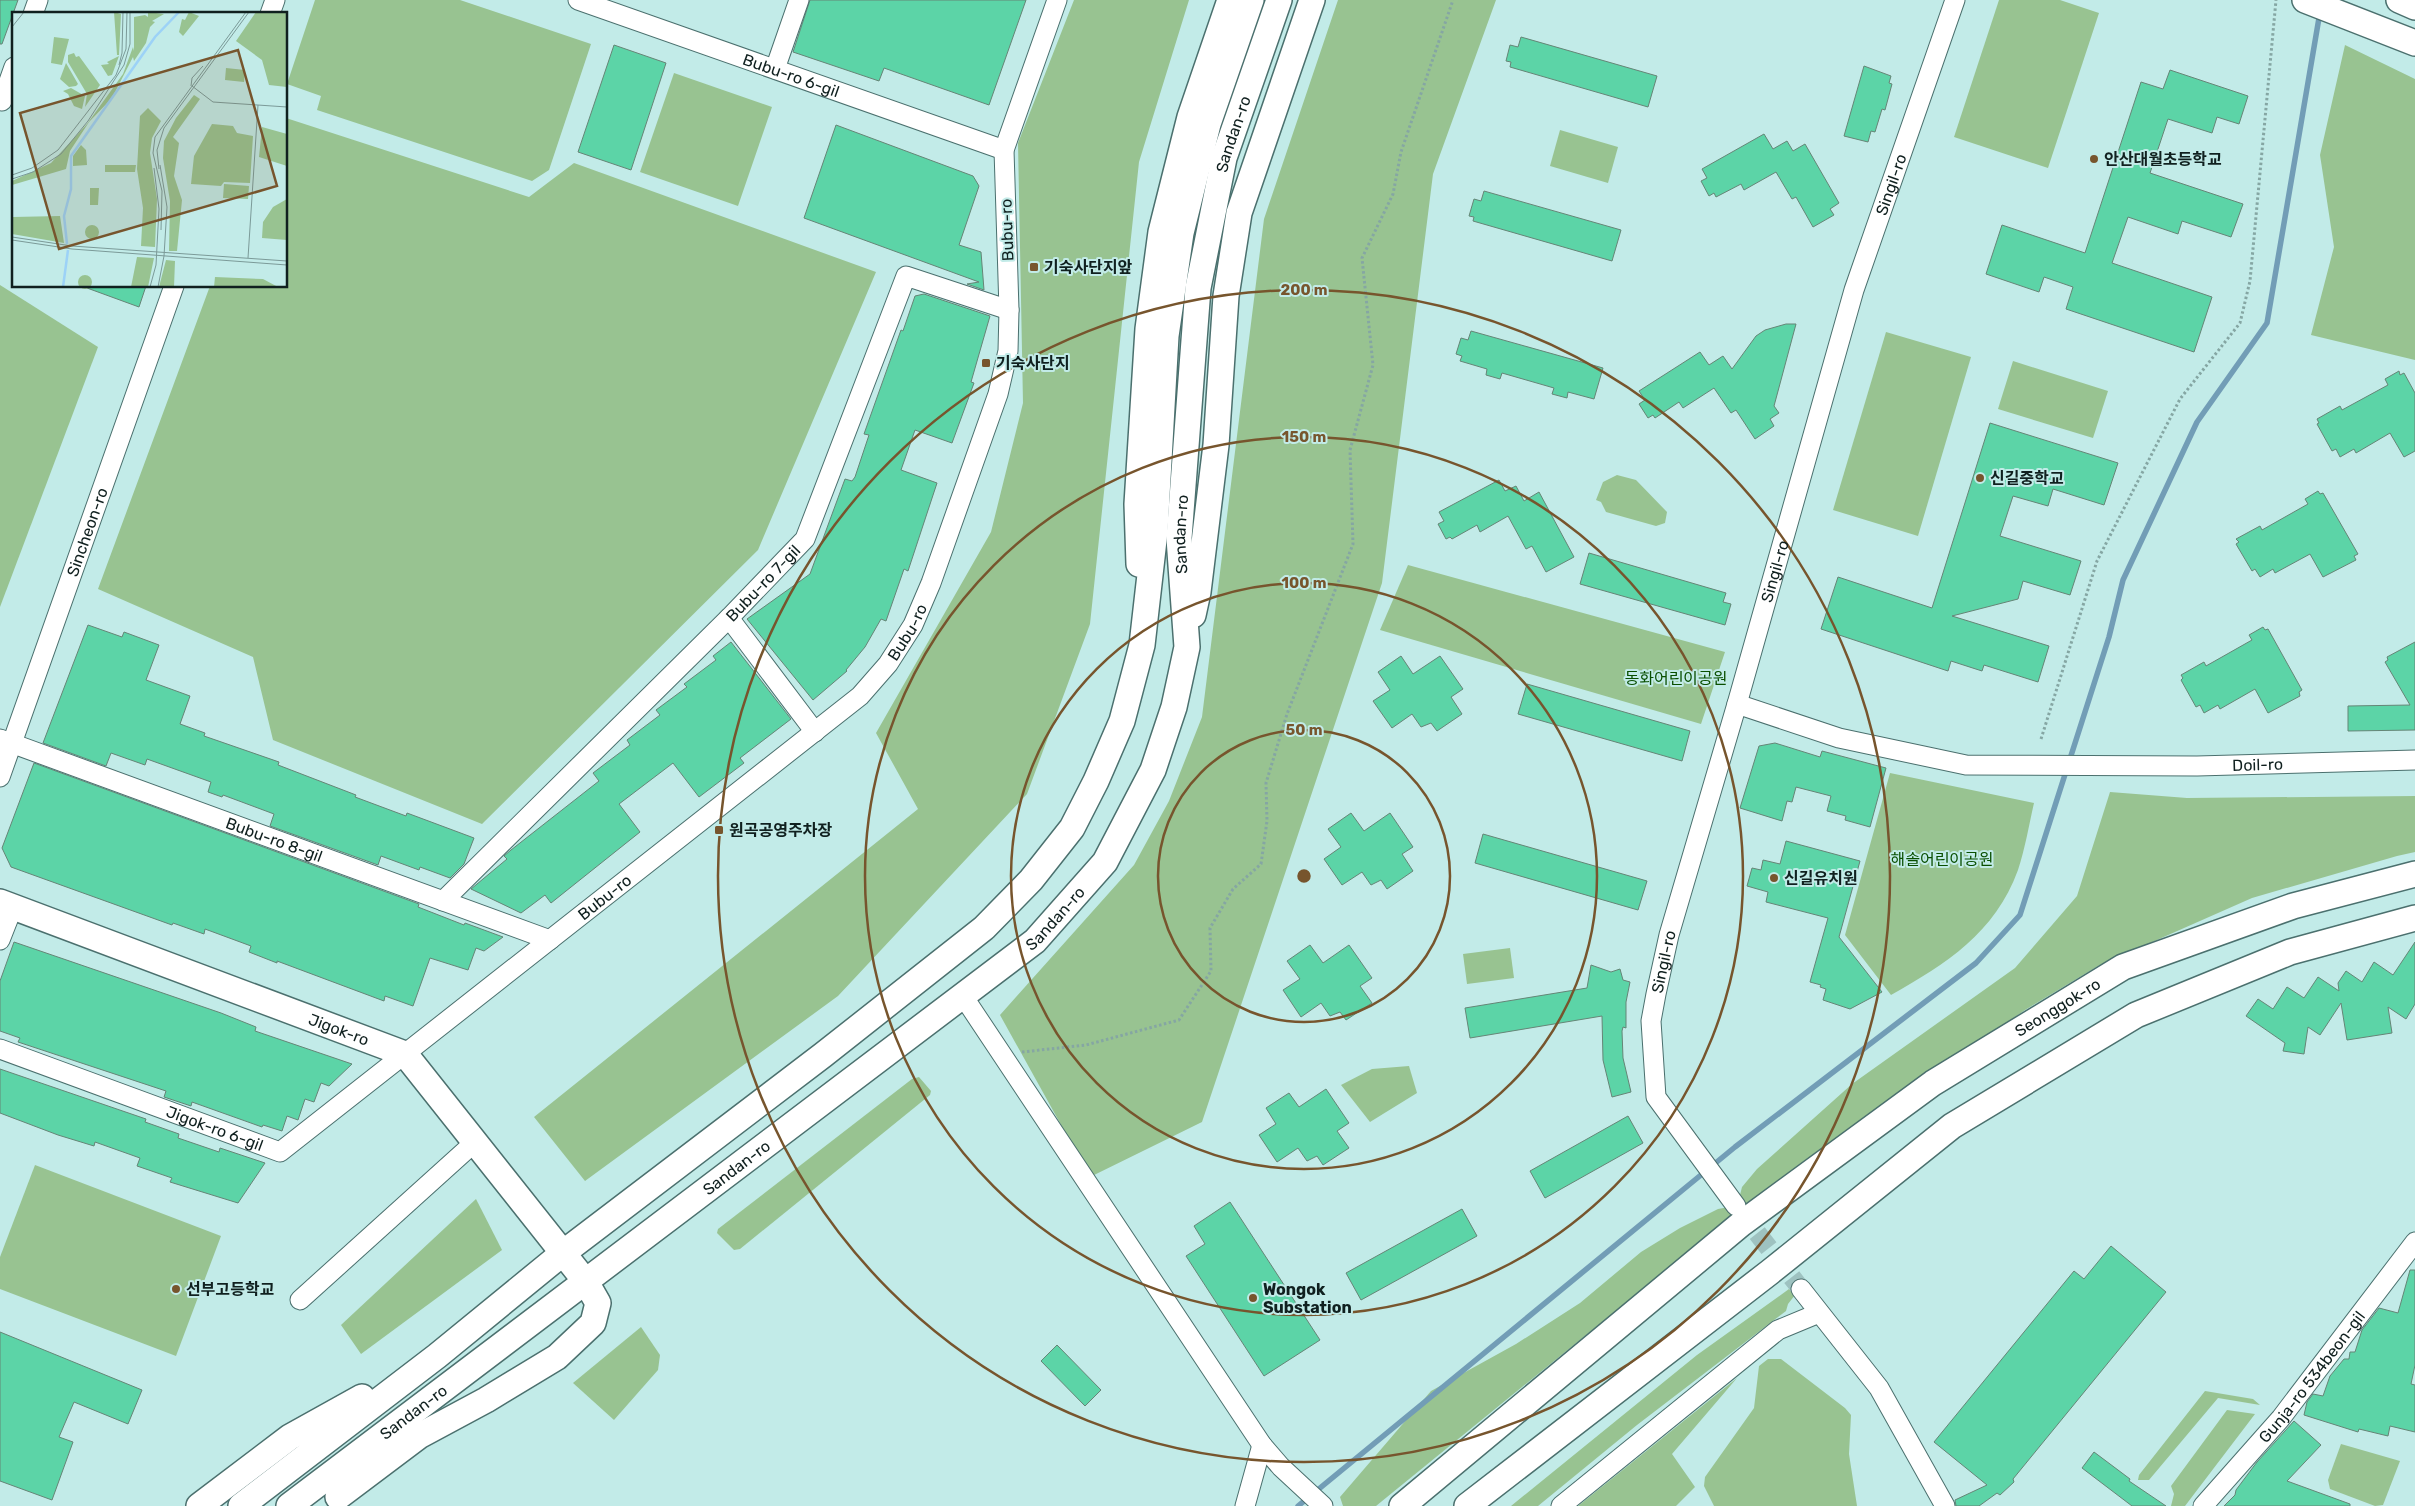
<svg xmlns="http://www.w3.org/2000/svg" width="2415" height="1506" font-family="Rubik,'Noto Sans KR',sans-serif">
	<rect width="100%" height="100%" fill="#c2ebe8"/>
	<g fill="#98c391">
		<path d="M315 0H460L591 44 549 170 532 181 317 110 321 96 287 84Z"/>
		<path d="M1074 0H1189L1139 162 1090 624 1027 794 838 996 585 1181 534 1117 918 809 876 733 991 532 1023 403 1018 143Z"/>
		<path d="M1338 0H1496L1433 174 1382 583 1202 1122 1090 1177 1000 1015 1134 865 1169 801 1202 717 1264 219Z"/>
		<path d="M1999 0H2060L2099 13 2048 168 1954 137Z"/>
		<path d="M2345 45 2415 79V360L2311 335 2334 247 2320 155Z"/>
		<path d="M674 73 772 107 738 206 640 172Z"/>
		<path d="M286 118 529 197 574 163 876 272 758 550 482 824 273 740 253 657 98 589 210 286H286Z"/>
		<path d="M1560 130 1618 147 1608 183 1550 166Z"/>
		<path d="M0 285 98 347 0 607Z"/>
		<path d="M1886 332 1971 357 1918 536 1833 510Z"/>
		<path d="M2013 361 2108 391 2093 438 1998 409Z"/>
		<path d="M1617 475 1636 480 1667 512 1665 523 1656 526 1606 512 1601 502 1596 500 1603 482Z"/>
		<path d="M1408 565 1725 652 1701 724 1380 630Z"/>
		<path d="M1890 773 2034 803C2029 825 2025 849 2018 870 1995 933 1946 964 1891 995L1845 935Z"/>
		<path d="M2110 792 2187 798 2415 796V852L2397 856 2252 898 2098 966 2025 1010 1887 1107 1690 1253 1586 1335 1376 1506H1343L1340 1497 1431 1391 1516 1344 1580 1303 1641 1252 1680 1228 1718 1209 1729 1207 1739 1199 1742 1187 1757 1169 1852 1084 2015 968 2077 896Z"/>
		<path d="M1510 948 1514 978 1467 984 1463 954Z"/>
		<path d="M1409 1066 1417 1093 1370 1122 1341 1085 1372 1069Z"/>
		<path d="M919 1077 931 1091 930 1095 740 1249 734 1250 717 1233 718 1229 912 1079Z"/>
		<path d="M35 1165 221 1236 176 1356 0 1289V1257Z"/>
		<path d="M476 1199 502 1250 361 1354 341 1325Z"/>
		<path d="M1789 1289 1795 1295 1788 1304 1786 1311 1637 1425 1538 1506H1511L1697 1355Z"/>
		<path d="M641 1327 660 1355 658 1370 614 1420 573 1383Z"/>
		<path d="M1768 1359H1781L1845 1408 1851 1415 1849 1454 1857 1506H1714L1704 1486 1705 1477 1754 1408 1759 1366Z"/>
		<path d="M1737 1378 1672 1454 1695 1487 1676 1506H1578Z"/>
		<path d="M2205 1391 2253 1399 2260 1405 2218 1398 2149 1480H2138L2139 1475Z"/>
		<path d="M2227 1410 2255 1414 2185 1506H2171L2174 1494 2171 1486Z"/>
		<path d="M2341 1444 2400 1461 2383 1505 2375 1506 2330 1489 2328 1480Z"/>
	</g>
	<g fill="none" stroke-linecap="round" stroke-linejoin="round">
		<path stroke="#729db6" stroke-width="5.5" d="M1298 1506 1735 1147 1976 963 2020 915 2109 637 2123 580 2197 422 2267 323 2320 12"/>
	</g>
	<g fill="#5cd4a7" stroke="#658576">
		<path d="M0 0H18L2 44H0Z"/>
		<path d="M810 0H1026L989 105 884 68 879 81 793 52Z"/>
		<path d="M1521 37 1657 76 1648 107 1510 67 1511 62 1506 61 1510 45 1518 47Z"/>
		<path d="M614 45 666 63 631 170 578 152Z"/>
		<path d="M1864 66 1891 76 1889 83 1892 84 1885 110 1882 109 1875 132 1871 131 1868 142 1844 136Z"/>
		<path d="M2170 70 2248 96 2239 124 2217 117 2212 133 2168 119 2150 173 2243 204 2231 237 2182 221 2178 234 2128 217 2112 263 2212 297 2194 352 2066 309 2073 287 2044 277 2039 292 1986 274 2002 225 2085 253 2141 82 2163 89Z"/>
		<path d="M836 125 973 176 979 186 959 245 981 252 984 290 967 284 979 282 804 218Z"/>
		<path d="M1764 134 1773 149 1787 141 1793 151 1805 144 1839 203 1830 209 1834 215 1813 227 1796 197 1792 199 1776 172 1744 190 1741 184 1716 197 1714 193 1709 196 1701 181 1707 178 1702 169Z"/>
		<path d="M1484 191 1621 230 1612 261 1473 221 1474 217 1469 216 1474 199 1481 201Z"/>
		<path d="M88 286H146L139 307 87 288Z"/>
		<path d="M924 294 990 316 971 382 974 383 952 443 915 430 901 470 937 483 908 571 904 569 886 621 881 619 865 647 846 670 847 671 813 700 747 619 810 574 845 479 852 481 855 477 869 435 864 434 901 330 903 331 915 296Z"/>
		<path d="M1786 324H1796L1774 406 1779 413 1770 419 1774 426 1755 439 1736 410 1731 413 1714 388 1683 408 1679 402 1655 418 1653 415 1648 418 1639 404 1645 400 1639 391 1700 352 1709 365 1723 356 1732 369 1756 336 1765 330Z"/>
		<path d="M1471 331 1603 368 1594 399 1568 392 1567 398 1552 394 1554 388 1502 373 1500 379 1486 375 1487 369 1460 361 1462 356 1456 354 1461 338 1468 340Z"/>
		<path d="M2399 371 2400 375 2404 373 2415 393V451L2404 457 2390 433 2356 453 2354 449 2340 457 2336 449 2332 451 2317 424 2319 423 2317 419 2340 406 2342 410 2388 385 2385 379Z"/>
		<path d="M1990 423 2118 463 2104 505 2053 489 2048 506 2013 496 2000 536 2081 561 2070 595 2023 581 2018 599 1952 616 2049 646 2038 682 1984 665 1982 671 1951 661 1948 671 1821 629 1838 577 1932 608Z"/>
		<path d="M1499 480 1505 491 1516 486 1524 501 1539 492 1574 557 1546 572 1532 546 1526 549 1508 516 1480 532 1477 525 1452 539 1450 537 1446 539 1438 524 1444 521 1439 512Z"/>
		<path d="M2318 491 2320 494 2323 493 2358 554 2354 556 2356 560 2323 577 2310 554 2275 573 2273 569 2260 577 2255 569 2252 571 2236 544 2239 542 2236 539 2260 526 2262 530 2308 504 2305 499Z"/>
		<path d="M1589 553 1726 593 1723 602 1731 604 1725 625 1580 584Z"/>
		<path d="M88 625 122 637 124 632 159 645 146 680 190 696 180 724 205 733 204 736 279 762 278 765 356 795 355 797 406 816 407 813 474 838 464 864 450 878 420 867 419 870 381 856 378 865 270 826 274 814 223 795 222 797 208 792 211 782 147 759 145 765 111 753 106 766 43 743Z"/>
		<path d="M2263 627 2265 630 2268 629 2302 690 2299 692 2300 696 2268 713 2255 689 2220 709 2218 705 2204 713 2200 705 2196 707 2181 680 2183 678 2181 675 2204 662 2206 666 2252 640 2249 635Z"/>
		<path d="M731 642 791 719 740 758 744 763 699 797 673 763 619 804 640 832 551 903 545 895 521 913 471 889 507 859 504 856 511 850 599 781 593 773 630 745 627 740 660 715 656 710 687 687 684 684 716 660 713 656Z"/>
		<path d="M2415 642V730L2348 731V706L2410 705 2385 662 2388 660 2387 657Z"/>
		<path d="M1401 656 1413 674 1440 656 1463 689 1451 697 1462 714 1437 731 1431 723 1421 727 1412 714 1392 728 1373 701 1390 690 1378 672Z"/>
		<path d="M1527 684 1690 731 1682 761 1518 714Z"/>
		<path d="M1775 743 1820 757 1822 751 1886 768 1870 827 1845 820 1846 816 1827 811 1831 796 1796 787 1792 802 1787 801 1782 821 1740 808 1759 746Z"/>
		<path d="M34 763 419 904 418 907 464 925 465 923 503 937 484 951 476 948 468 970 430 958 413 1006 385 996 384 1001 277 961V963L249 952 251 946 205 929 204 934 173 923 172 925 11 867 2 848Z"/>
		<path d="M1351 813 1364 831 1390 813 1413 847 1402 854 1413 871 1387 889 1381 880 1371 885 1362 872 1342 885 1324 859 1341 847 1328 829Z"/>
		<path d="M1483 834 1647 881 1638 910 1475 863Z"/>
		<path d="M1786 841 1860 861 1839 937 1882 992 1850 1009 1823 1000 1826 989 1820 987 1821 985 1810 982 1828 918 1766 902 1768 892 1747 886 1752 868 1761 870 1763 860 1780 864Z"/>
		<path d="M14 942 221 1013 256 1027 255 1031 352 1064 329 1086 321 1083 314 1102 305 1099 298 1120 287 1116 282 1131 263 1125 262 1127 192 1102 191 1106 164 1097 166 1091 18 1042 20 1038 0 1031V981Z"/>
		<path d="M2415 942V1004L2406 1019 2388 1007 2392 1033 2347 1040 2341 1003 2320 1035 2308 1027 2304 1054 2283 1051 2285 1043 2246 1016 2258 999 2273 1009 2287 987 2304 998 2318 977 2339 991 2338 983 2346 971 2362 982 2374 962 2393 975Z"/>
		<path d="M1310 945 1323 963 1349 945 1372 978 1360 986 1372 1003 1346 1020 1340 1012 1330 1016 1321 1003 1301 1017 1283 990 1300 979 1287 961Z"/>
		<path d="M1591 965 1611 972 1620 969 1623 980 1630 982 1626 1002V1028L1623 1027 1622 1031 1623 1058 1631 1092 1612 1097 1603 1060 1602 1016 1470 1038 1465 1008 1587 988Z"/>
		<path d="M0 1069 146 1119 145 1122 179 1134 178 1138 219 1152 220 1148 265 1163 238 1203 170 1182 172 1178 137 1166 140 1158 95 1142 94 1146 58 1135 0 1113Z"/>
		<path d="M1326 1089 1349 1123 1337 1131 1349 1148 1323 1165 1317 1156 1307 1161 1298 1148 1277 1162 1259 1135 1276 1124 1266 1108 1289 1093 1299 1107Z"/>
		<path d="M1628 1116 1643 1143 1545 1198 1530 1171Z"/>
		<path d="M1230 1202 1320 1340 1264 1376 1186 1256 1205 1244 1194 1226Z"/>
		<path d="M1462 1209 1477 1236 1361 1300 1346 1273Z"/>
		<path d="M2111 1246 2166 1292 2013 1479 2014 1482 2000 1495 1997 1493 1979 1506H1956L1955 1500 1987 1485 1934 1442 2074 1271 2084 1279Z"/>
		<path d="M2410 1270H2415V1365L2411 1384 2415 1385V1432L2390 1426 2388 1436 2359 1429 2358 1432 2304 1415 2307 1402 2313 1394 2323 1396 2330 1376 2344 1359H2349L2350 1352H2355L2362 1330 2379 1308 2398 1313Z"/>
		<path d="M0 1332 142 1390 128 1424 74 1402 59 1437 73 1442 52 1500 0 1481Z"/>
		<path d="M1057 1345 1101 1390 1085 1406 1041 1361Z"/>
		<path d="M2294 1421 2321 1445 2287 1481 2350 1504V1506H2224L2235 1495 2236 1490 2257 1462Z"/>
		<path d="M2094 1452 2130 1479 2129 1481 2166 1506H2132L2082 1468Z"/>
	</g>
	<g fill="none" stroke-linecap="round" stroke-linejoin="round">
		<path stroke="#9ec2c0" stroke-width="19" stroke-dasharray="19 9" stroke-linecap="butt" d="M1740 1211 1801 1289"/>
		<defs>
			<g id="minor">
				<path id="s1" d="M578 0 1004 150"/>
				<path d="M33 14 38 0"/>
				<path d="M270 14 275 0"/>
				<path d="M775 69 799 0"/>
				<path d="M2 101 14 67"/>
				<path d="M729 618 815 732"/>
				<path id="s2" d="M1737 704 1839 738 1966 765 2197 766 2415 760"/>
				<path id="s3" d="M0 739 550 940"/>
				<path id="s4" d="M0 777 174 286"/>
				<path id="s5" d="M443 901 729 618 805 539 906 276 1009 310"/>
				<path d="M0 940 13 907"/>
				<path d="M963 996 1262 1445 1281 1467 1323 1506"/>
				<path id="s6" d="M0 1049 280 1152 860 696 888 664 913 625 931 583 998 394 1008 351 1009 310 1004 150 1057 0"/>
				<path id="s7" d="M1736 1206 1656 1097 1651 1021 1656 994 1669 935 1737 704 1854 290 1955 0"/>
				<path d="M1801 1289 1879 1388 1945 1506"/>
				<path d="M300 1300 475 1142"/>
				<path d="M1245 1506 1262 1445"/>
				<path d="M1561 1506 1778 1330 1819 1313"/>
				<path id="s8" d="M2203 1506 2281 1418 2415 1242"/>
			</g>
			<g id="major">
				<path d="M2305 0 2415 43"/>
				<path d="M2399 0 2415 7"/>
				<path d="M1139 564 1137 504 1148 329 1161 232 1190 117 1230 0"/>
				<path d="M1193 615 1198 592 1216 445 1226 296 1239 213 1312 0"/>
				<path id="s9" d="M0 902 405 1054 586 1282 598 1303 593 1323 557 1357 486 1400 419 1436 338 1497"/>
				<path d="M199 1506 290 1437 362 1397"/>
				<path d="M241 1506 437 1356 563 1253 823 1055 984 928 1031 880 1072 828 1096 781 1122 721 1142 645 1155 531 1166 336 1181 233 1208 124 1251 0"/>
				<path id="s10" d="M289 1506 1035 941 1105 862 1153 770 1174 707 1187 647 1179 538 1198 288 1224 158 1279 0"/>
				<path id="s11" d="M1402 1506 1741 1224 1933 1083 2123 967 2293 906 2415 874"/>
				<path d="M1467 1506 1770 1272 1952 1126 2136 1015 2290 952 2415 918"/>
			</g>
		</defs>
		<use href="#minor" stroke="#4b706e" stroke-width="21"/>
		<use href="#major" stroke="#4b706e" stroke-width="28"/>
		<g stroke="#85a6a3" stroke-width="3" stroke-dasharray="2.5 2.5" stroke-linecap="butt">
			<path d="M2041 739 2097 561 2180 399 2240 323 2250 281 2276 0"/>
			<path d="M1022 1052 1086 1045 1179 1020 1211 971 1210 928 1233 889 1261 864 1267 821 1266 783 1287 714 1353 544 1350 450 1373 365 1362 258 1393 194 1401 152 1453 0"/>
		</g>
		<use href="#minor" stroke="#fff" stroke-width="19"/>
		<use href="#major" stroke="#fff" stroke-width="25"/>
	</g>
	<g fill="none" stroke="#77552d" stroke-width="2.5">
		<circle cx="1304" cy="876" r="146"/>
		<circle cx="1304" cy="876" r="293"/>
		<circle cx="1304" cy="876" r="439"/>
		<circle cx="1304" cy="876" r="586"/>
	</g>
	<g fill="#77552d" stroke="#c2ebe8" stroke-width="2">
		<circle cx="2094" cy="159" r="5"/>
		<rect x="1029" y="262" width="10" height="10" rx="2.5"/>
		<rect x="981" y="358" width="10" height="10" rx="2.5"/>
		<circle cx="1980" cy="478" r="5"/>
		<rect x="714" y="825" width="10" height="10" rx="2.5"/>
		<circle cx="1774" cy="878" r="5"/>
		<circle cx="176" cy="1289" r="5"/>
		<circle cx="1253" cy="1298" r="5"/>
	</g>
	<g text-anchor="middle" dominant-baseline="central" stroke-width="4" stroke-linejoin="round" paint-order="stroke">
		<g font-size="16" fill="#10201f" stroke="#c2ebe8">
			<text stroke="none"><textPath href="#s1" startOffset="226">Bubu-ro 6-gil</textPath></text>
			<text stroke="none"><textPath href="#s10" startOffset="1791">Sandan-ro</textPath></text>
			<text stroke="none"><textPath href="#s7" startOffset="1082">Singil-ro</textPath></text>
			<text transform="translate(1007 230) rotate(-92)">Bubu-ro</text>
			<text stroke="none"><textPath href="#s4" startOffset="260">Sincheon-ro</textPath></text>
			<text stroke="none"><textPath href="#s10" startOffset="1386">Sandan-ro</textPath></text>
			<text stroke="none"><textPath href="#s7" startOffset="678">Singil-ro</textPath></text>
			<text stroke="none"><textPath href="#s5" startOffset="451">Bubu-ro 7-gil</textPath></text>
			<text stroke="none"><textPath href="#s6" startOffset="1116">Bubu-ro</textPath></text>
			<text stroke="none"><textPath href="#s2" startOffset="529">Doil-ro</textPath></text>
			<text stroke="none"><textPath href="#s3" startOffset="292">Bubu-ro 8-gil</textPath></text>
			<text stroke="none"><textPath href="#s6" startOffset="711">Bubu-ro</textPath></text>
			<text stroke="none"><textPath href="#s10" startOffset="966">Sandan-ro</textPath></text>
			<text stroke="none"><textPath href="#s7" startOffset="272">Singil-ro</textPath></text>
			<text stroke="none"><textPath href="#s11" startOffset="825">Seonggok-ro</textPath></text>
			<text stroke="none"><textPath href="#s9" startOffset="362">Jigok-ro</textPath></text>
			<text stroke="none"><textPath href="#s6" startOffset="229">Jigok-ro 6-gil</textPath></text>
			<text stroke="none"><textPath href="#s10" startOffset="561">Sandan-ro</textPath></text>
			<text stroke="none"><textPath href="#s8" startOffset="169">Gunja-ro 534beon-gil</textPath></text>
			<text stroke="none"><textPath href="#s10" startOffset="156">Sandan-ro</textPath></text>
		</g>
		<g font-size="16" font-weight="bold" fill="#10201f" stroke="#c2ebe8" text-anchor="start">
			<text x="2104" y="159">안산대월초등학교</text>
			<text x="1044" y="267">기숙사단지앞</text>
			<text x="996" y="363">기숙사단지</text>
			<text x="1990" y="478">신길중학교</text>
			<text x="729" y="830">원곡공영주차장</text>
			<text x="1784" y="878">신길유치원</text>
			<text x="186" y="1289">선부고등학교</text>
			<text x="1263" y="1289">Wongok<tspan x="1263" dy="18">Substation</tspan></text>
		</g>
		<g font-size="16" fill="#094f00" stroke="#c2ebe8">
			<text x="1676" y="678">동화어린이공원</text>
			<text x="1942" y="859">해솔어린이공원</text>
		</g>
	</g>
	<g transform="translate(12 12)">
		<rect width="275" height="275" fill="#c2ebe8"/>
		<path d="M102 0 109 2 107 43H105ZM136 0 152 2 140 9 143 10 138 15 134 31 122 49 121 45 100 86 77 110 58 139 54 157 0 173V169L39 151 75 112 111 62 121 35 122 39V21H129H122V5L133 3 136 5ZM177 0 187 4 171 24 167 20 170 7 173 8ZM244 0H275V75L257 73 250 48 224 29ZM42 25 57 27 50 53 39 51ZM62 41 64 45 67 44 88 73 73 95 75 82 56 50V43ZM107 44 100 63 96 64 89 53 97 52 95 50ZM54 51 66 72 64 74 57 75 48 67ZM214 56 233 58 232 70 213 68ZM59 76 73 84 70 97 62 94 56 82 51 79ZM182 83 188 87 161 125 167 131 162 164 170 188 165 239H157L158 189 151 146 152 129 164 106ZM136 96 149 109 140 126 138 141 145 187 143 235 129 234 131 196 125 157 128 104ZM200 112 221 114 225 121 241 124 238 171 212 170 209 174 179 172 182 144ZM250 115 275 122V154L247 145ZM69 133 74 138 75 153 61 154V144ZM93 153H124L123 160H93ZM212 172 237 174 236 187 211 186ZM78 176H87L86 193H78ZM275 187V228L250 226 251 210 261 195ZM48 204 52 231 0 222 1 205ZM73 220a7 7 0 1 1 14 0a7 7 0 1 1-14 0ZM125 245 142 246 136 275H119ZM154 248 163 249 162 275H147ZM66 270a7 7 0 1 1 14 0a7 7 0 1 1-14 0ZM203 265 251 267 266 275H202Z" fill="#98c391"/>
		<path fill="none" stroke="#9cd2f7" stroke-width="2.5" d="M55 232 52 204 59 177V144L143 25 167 0M51 275 56 238"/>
		<path fill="none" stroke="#7b9a98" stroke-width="1" d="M0 15 12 0M107 53 110 41 111 0M179 74 180 66 191 54M180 74 201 90 275 95M147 157 145 138 152 116 237 0M0 163 20 156 46 138 104 63 114 37 115 0M0 167 21 160 49 142 76 109 112 53 118 32V0M149 218 150 179 141 141 143 125 234 0M0 225 60 234M0 228 60 237M60 234 275 249M60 237 275 253M236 246 246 93M138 275 144 253 147 197 142 156M146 275 152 244 155 195 148 153"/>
		<path fill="#77552d" fill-opacity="0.15" stroke="#77552d" stroke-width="2.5" d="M226 38 265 174 47 237 8 101Z"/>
		<rect width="275" height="275" fill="none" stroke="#10201f" stroke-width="2.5"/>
	</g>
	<circle cx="1304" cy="876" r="8" fill="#77552d" stroke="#c2ebe8" stroke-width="2.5"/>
	<g font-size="15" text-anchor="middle" font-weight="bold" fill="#77552d" stroke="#c2ebe8" stroke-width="4" stroke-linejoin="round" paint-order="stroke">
		<text x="1304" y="295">200 m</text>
		<text x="1304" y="442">150 m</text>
		<text x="1304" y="588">100 m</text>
		<text x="1304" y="735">50 m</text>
	</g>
</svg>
